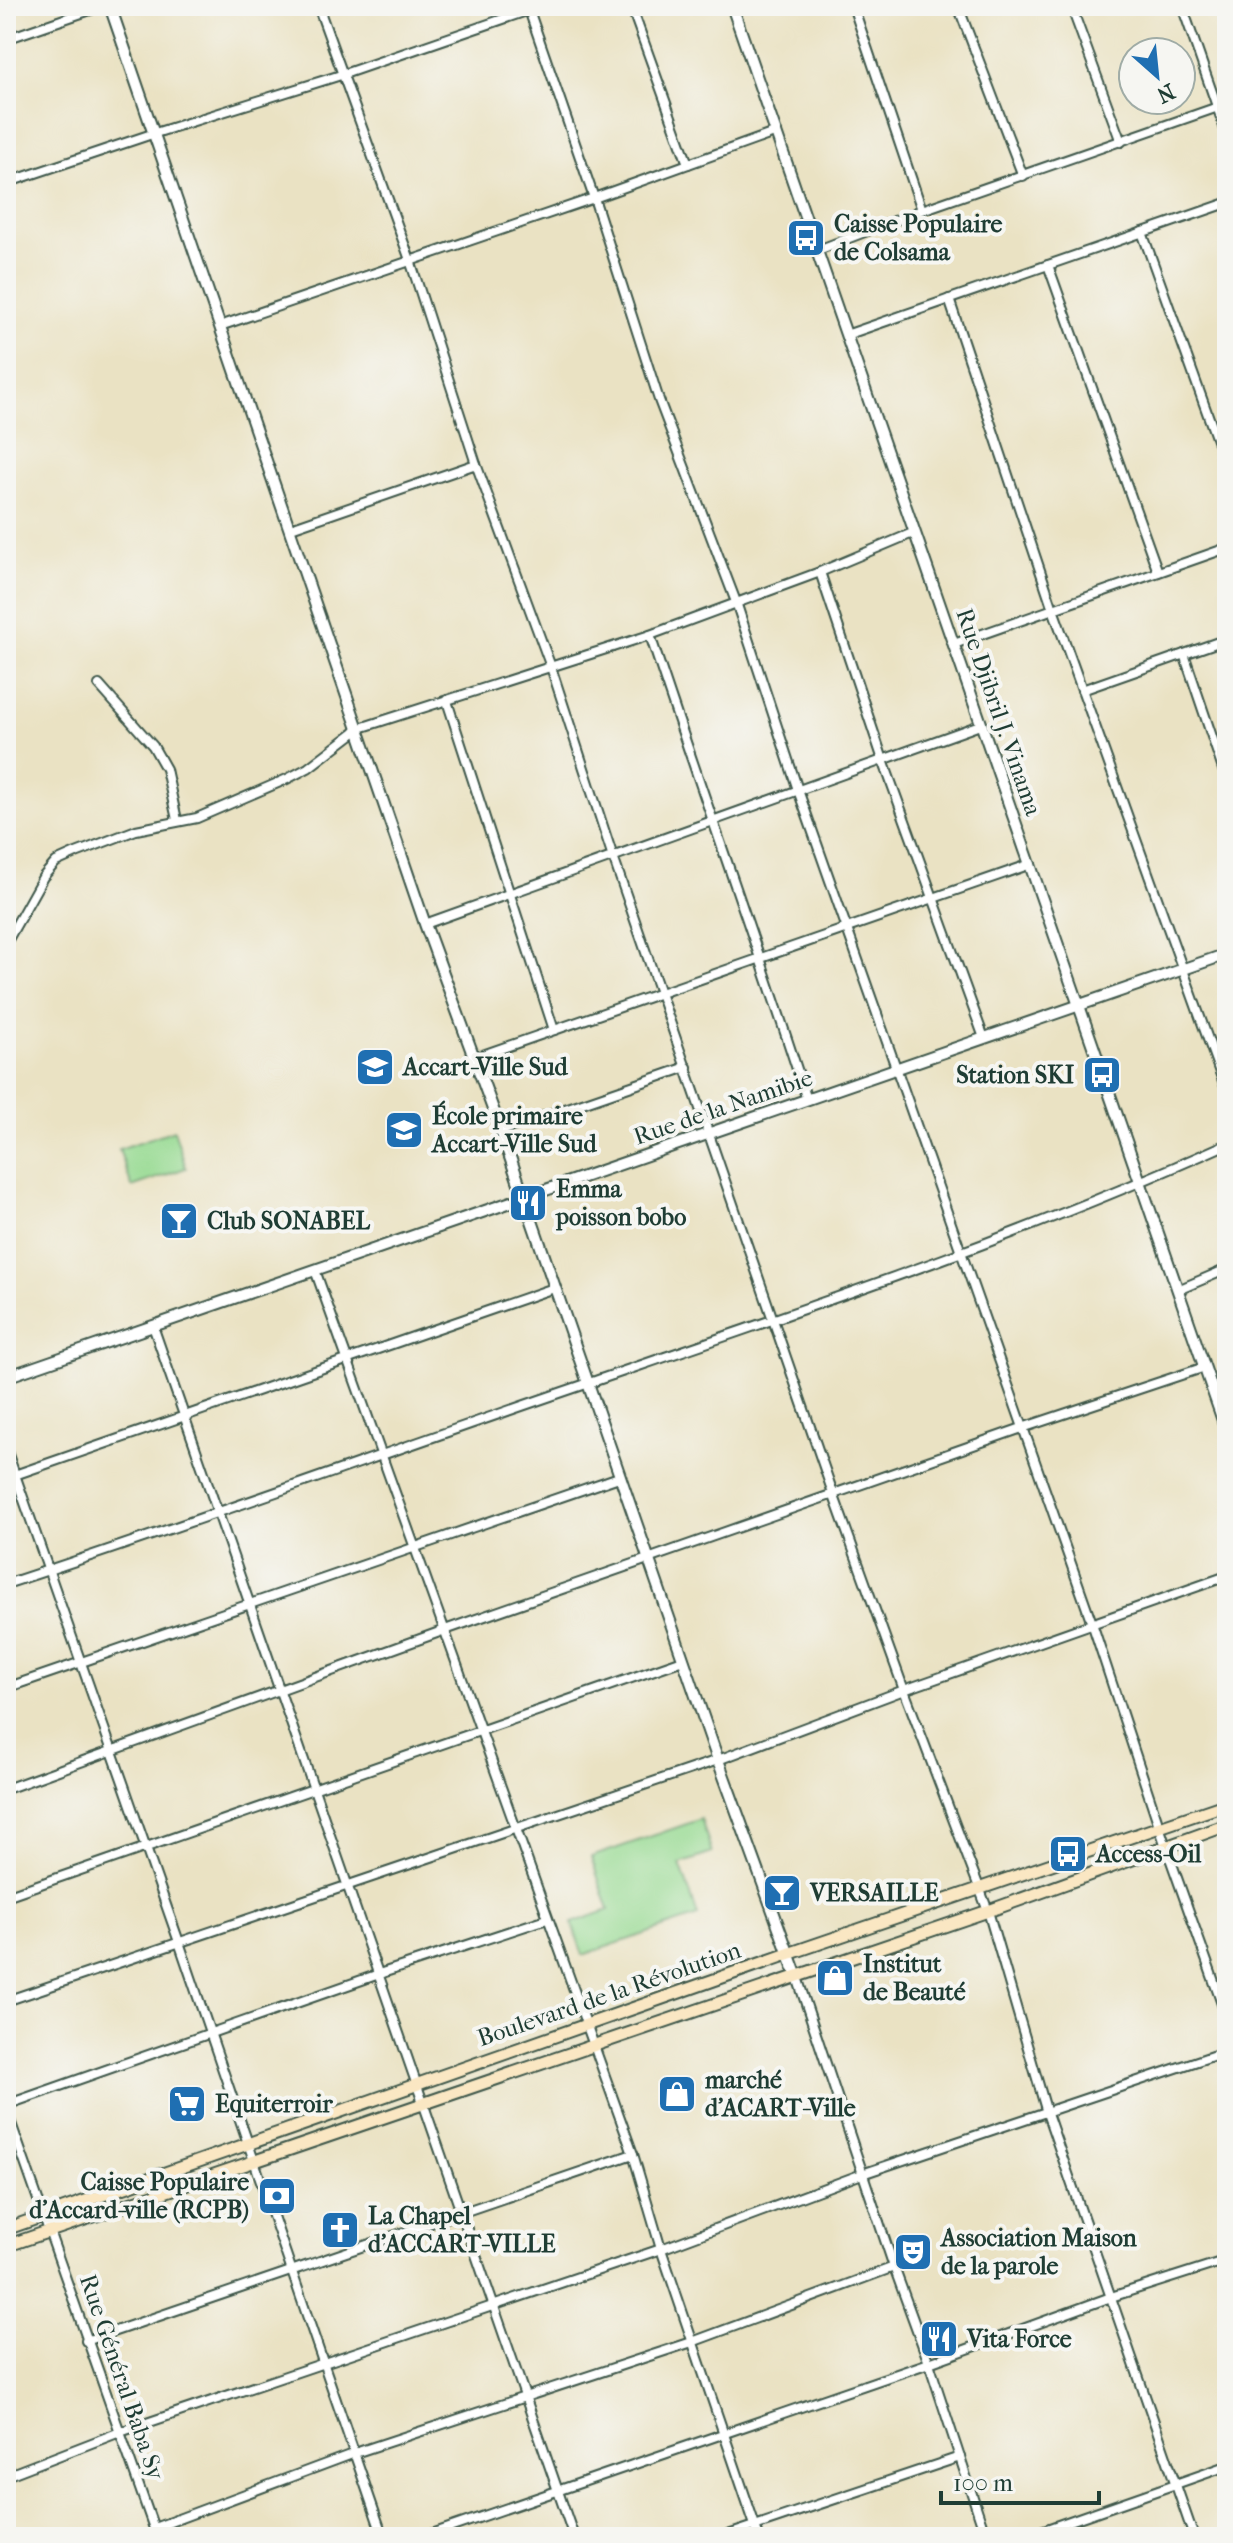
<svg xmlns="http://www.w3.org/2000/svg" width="1233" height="2543" font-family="'IM FELL French Canon',serif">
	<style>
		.green { fill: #97da92; stroke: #5b8c63; stroke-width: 2 }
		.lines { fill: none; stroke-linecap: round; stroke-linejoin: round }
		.minor-casing { stroke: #3d5649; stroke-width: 12 }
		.tertiary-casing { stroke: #3d5649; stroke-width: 14 }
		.secondary-casing { stroke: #3d5649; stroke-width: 15 }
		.minor { stroke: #fff; stroke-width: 8 }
		.tertiary { stroke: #fff; stroke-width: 10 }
		.secondary { stroke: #fae7c3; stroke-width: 11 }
		.labels { text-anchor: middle; stroke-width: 8; stroke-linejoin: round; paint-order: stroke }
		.poi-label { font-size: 24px; font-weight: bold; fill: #1f3d34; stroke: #f6f6f2; text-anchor: start }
		.street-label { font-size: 24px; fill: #1f3d34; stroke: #f6f6f2 }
	</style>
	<rect width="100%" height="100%" fill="#f6f6f2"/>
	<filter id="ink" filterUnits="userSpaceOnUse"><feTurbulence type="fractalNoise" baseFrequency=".0125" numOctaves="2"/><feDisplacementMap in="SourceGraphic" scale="16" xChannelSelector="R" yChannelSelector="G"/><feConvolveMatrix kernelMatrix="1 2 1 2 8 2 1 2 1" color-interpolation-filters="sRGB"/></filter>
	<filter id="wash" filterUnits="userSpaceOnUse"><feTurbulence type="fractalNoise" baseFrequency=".006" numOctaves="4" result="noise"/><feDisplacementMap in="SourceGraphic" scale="32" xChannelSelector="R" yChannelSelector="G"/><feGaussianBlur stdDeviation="1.8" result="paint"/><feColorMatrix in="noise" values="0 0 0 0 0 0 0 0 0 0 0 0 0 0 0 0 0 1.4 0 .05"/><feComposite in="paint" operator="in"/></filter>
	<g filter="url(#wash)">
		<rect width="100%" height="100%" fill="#eae2c3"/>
		<!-- green -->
		<g class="green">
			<polygon points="174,1130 186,1168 132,1187 119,1149"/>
			<polygon points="701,1819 712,1853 680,1864 698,1916 583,1955 572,1923 609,1910 591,1857"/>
		</g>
	</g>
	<g filter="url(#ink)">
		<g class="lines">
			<defs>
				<g id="minor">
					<polyline points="318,6 410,260 476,464 551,667 613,857 834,1496 904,1690 988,1911 1047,2113 1194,2537"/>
					<polyline points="631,6 688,164"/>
					<polyline points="853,6 922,210"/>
					<polyline points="958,6 1023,176"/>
					<polyline points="1071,6 1121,142"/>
					<polyline points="1182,6 1227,135"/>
					<polyline points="529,10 594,198 659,400 736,602 798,790 1092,1623 1166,1847 1227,2018"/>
					<polyline points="6,39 102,6"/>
					<polyline points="6,183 152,134 341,75 541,6"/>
					<polyline points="1142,232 1227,468"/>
					<polyline points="818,250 922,210 1218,107"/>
					<polyline points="1048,265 1158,572"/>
					<polyline points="949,299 1053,609 1227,1092"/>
					<polyline points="220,326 594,198 777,132"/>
					<polyline points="846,335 1227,203"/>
					<polyline points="291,528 476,464"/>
					<polyline points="820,572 883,760 984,1038"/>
					<path d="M650,635C701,790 757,944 807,1100"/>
					<polyline points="954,644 1227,548"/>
					<polyline points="1184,654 1227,781"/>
					<polyline points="99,685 153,746 166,769 177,820"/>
					<polyline points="1082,690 1227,639"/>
					<polyline points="447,701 554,1030"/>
					<polyline points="425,924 980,725"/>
					<polyline points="6,943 43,877 56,862 76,853 136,830 197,818 287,779 308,768 360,728 650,635 820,572 915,532"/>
					<polyline points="474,1058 1031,864"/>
					<polyline points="501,1131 687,1067"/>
					<polyline points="315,1270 633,2154 661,2249 759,2537"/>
					<polyline points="1178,1290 1227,1269"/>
					<polyline points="153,1326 574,2537"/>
					<polyline points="6,1449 179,1942 383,2537"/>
					<polyline points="6,1478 554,1288"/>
					<path d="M6,1584C200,1521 392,1450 586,1384C802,1310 1018,1238 1227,1144"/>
					<polyline points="6,1688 619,1477"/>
					<polyline points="6,1789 445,1630 1022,1428 1205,1367"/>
					<polyline points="6,1896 683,1660"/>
					<polyline points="797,1977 894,2267 929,2363 986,2537"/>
					<polyline points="6,2001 718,1760 904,1690 1227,1576"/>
					<polyline points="6,2105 379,1974 547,1919"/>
					<polyline points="6,2109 157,2537"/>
					<polyline points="86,2341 633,2154"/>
					<polyline points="6,2476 120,2432 661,2249 862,2174 1227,2051"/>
					<polyline points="6,2527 9,2537"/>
					<polyline points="154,2528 355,2453 692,2342 894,2267"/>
					<polyline points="423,2537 929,2363 1111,2297 1227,2260"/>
					<polyline points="722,2537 960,2457"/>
					<polyline points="1024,2537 1227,2466"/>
				</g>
				<g id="tertiary">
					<polyline points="110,6 425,924 501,1131 718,1760 797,1977"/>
					<polyline points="732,6 1227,1432"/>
					<polyline points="6,1377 1227,954"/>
				</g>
				<g id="secondary">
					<polyline points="6,2229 788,1954 1227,1804"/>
					<polyline points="6,2246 994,1909 1227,1825"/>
				</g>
			</defs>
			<!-- minor casing -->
			<use href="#minor" class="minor-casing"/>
			<!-- tertiary casing -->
			<use href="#tertiary" class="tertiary-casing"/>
			<!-- secondary casing -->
			<use href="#secondary" class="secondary-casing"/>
			<!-- minor -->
			<use href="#minor" class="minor"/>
			<!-- tertiary -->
			<use href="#tertiary" class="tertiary"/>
			<!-- secondary -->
			<use href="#secondary" class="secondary"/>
		</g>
	</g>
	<!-- icons -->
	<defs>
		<symbol id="bus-square" viewBox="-11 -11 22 22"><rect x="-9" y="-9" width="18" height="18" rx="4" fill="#1f6fb2" stroke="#f6f6f2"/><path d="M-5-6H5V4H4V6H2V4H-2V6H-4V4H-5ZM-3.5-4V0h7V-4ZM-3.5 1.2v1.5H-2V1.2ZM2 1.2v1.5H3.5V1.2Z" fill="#fff"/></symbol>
		<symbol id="school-square" viewBox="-11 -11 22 22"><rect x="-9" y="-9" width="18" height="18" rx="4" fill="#1f6fb2" stroke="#f6f6f2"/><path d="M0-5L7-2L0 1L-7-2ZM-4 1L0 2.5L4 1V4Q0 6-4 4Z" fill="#fff"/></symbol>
		<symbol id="restaurant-square" viewBox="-11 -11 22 22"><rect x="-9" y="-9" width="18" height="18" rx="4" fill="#1f6fb2" stroke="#f6f6f2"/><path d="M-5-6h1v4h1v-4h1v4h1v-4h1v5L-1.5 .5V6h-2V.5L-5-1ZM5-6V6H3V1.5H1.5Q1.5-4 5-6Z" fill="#fff"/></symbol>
		<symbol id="bar-square" viewBox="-11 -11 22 22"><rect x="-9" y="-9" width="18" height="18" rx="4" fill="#1f6fb2" stroke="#f6f6f2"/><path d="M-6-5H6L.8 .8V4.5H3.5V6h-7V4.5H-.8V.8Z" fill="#fff"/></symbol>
		<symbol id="shop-square" viewBox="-11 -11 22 22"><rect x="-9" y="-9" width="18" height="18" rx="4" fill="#1f6fb2" stroke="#f6f6f2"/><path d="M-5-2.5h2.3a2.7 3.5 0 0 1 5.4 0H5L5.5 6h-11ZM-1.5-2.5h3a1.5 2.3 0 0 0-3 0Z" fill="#fff"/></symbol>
		<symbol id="supermarket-square" viewBox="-11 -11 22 22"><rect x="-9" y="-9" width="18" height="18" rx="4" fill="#1f6fb2" stroke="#f6f6f2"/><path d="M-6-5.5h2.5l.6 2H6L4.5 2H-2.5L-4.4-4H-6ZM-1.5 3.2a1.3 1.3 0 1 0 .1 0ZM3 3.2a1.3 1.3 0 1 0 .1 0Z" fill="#fff"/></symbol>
		<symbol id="bank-square" viewBox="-11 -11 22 22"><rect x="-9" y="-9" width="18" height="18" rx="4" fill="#1f6fb2" stroke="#f6f6f2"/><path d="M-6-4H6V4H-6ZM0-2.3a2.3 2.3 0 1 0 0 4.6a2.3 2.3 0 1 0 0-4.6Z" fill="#fff"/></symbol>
		<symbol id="church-square" viewBox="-11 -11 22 22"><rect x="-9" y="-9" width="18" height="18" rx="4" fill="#1f6fb2" stroke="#f6f6f2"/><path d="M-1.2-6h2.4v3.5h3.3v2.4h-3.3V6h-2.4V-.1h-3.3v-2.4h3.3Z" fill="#fff"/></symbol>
		<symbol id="theatre-square" viewBox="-11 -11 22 22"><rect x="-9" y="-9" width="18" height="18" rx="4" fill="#1f6fb2" stroke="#f6f6f2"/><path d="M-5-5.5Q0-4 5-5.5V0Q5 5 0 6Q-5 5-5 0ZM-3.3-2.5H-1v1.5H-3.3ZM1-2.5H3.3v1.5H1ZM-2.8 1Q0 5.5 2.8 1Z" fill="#fff"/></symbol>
	</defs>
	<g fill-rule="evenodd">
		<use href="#bus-square" x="784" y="216" width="44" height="44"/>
		<use href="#school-square" x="353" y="1045" width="44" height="44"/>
		<use href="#bus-square" x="1080" y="1053" width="44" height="44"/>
		<use href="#school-square" x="382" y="1108" width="44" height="44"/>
		<use href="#restaurant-square" x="506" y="1181" width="44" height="44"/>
		<use href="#bar-square" x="157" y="1199" width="44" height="44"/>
		<use href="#bus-square" x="1046" y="1832" width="44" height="44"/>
		<use href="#bar-square" x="760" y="1871" width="44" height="44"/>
		<use href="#shop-square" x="813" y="1956" width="44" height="44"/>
		<use href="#shop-square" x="655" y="2072" width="44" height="44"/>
		<use href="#supermarket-square" x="165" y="2082" width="44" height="44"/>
		<use href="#bank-square" x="255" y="2174" width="44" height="44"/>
		<use href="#church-square" x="318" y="2208" width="44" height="44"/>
		<use href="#theatre-square" x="891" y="2230" width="44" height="44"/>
		<use href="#restaurant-square" x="917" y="2317" width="44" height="44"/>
	</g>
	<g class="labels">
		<!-- poi labels -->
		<g class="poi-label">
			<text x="834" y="232">Caisse Populaire<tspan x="834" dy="28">de Colsama</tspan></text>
			<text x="403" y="1075">Accart-Ville Sud</text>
			<text x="1074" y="1083" text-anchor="end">Station SKI</text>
			<text x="432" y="1124">École primaire<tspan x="432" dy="28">Accart-Ville Sud</tspan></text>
			<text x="556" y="1197">Emma<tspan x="556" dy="28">poisson bobo</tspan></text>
			<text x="207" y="1229">Club SONABEL</text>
			<text x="1096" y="1862">Access-Oil</text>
			<text x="810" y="1901">VERSAILLE</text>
			<text x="863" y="1972">Institut<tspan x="863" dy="28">de Beauté</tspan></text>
			<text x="705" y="2088">marché<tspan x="705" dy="28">d'ACART-Ville</tspan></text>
			<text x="215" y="2112">Equiterroir</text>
			<text x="249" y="2190" text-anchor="end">Caisse Populaire<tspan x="249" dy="28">d'Accard-ville (RCPB)</tspan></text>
			<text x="368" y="2224">La Chapel<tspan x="368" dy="28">d'ACCART-VILLE</tspan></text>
			<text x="941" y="2246">Association Maison<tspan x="941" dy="28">de la parole</tspan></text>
			<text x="967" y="2347">Vita Force</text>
		</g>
		<!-- street labels -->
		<g class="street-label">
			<text transform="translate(999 712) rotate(71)" y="8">Rue Djibril J. Vinama</text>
			<text transform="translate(723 1107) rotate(-19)" y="8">Rue de la Namibie</text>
			<text transform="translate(609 1994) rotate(-19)" y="8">Boulevard de la Révolution</text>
			<text transform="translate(122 2377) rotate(71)" y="8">Rue Général Baba Sy</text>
		</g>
	</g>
	<!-- margin -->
	<rect width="1233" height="2543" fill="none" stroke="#f6f6f2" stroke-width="32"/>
	<!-- north arrow -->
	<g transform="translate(1157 76) rotate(153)"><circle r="38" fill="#f6f6f2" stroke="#a0aca6" stroke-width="2"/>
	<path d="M0-6L14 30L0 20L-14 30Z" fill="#1f6fb2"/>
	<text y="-12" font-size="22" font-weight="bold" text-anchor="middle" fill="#1f3d34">N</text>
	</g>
	<!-- scale -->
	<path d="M941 2491v12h158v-12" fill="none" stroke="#1f3d34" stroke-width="4"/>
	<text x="953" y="2491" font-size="24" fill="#1f3d34" stroke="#f6f6f2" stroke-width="6" paint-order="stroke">100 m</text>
</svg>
